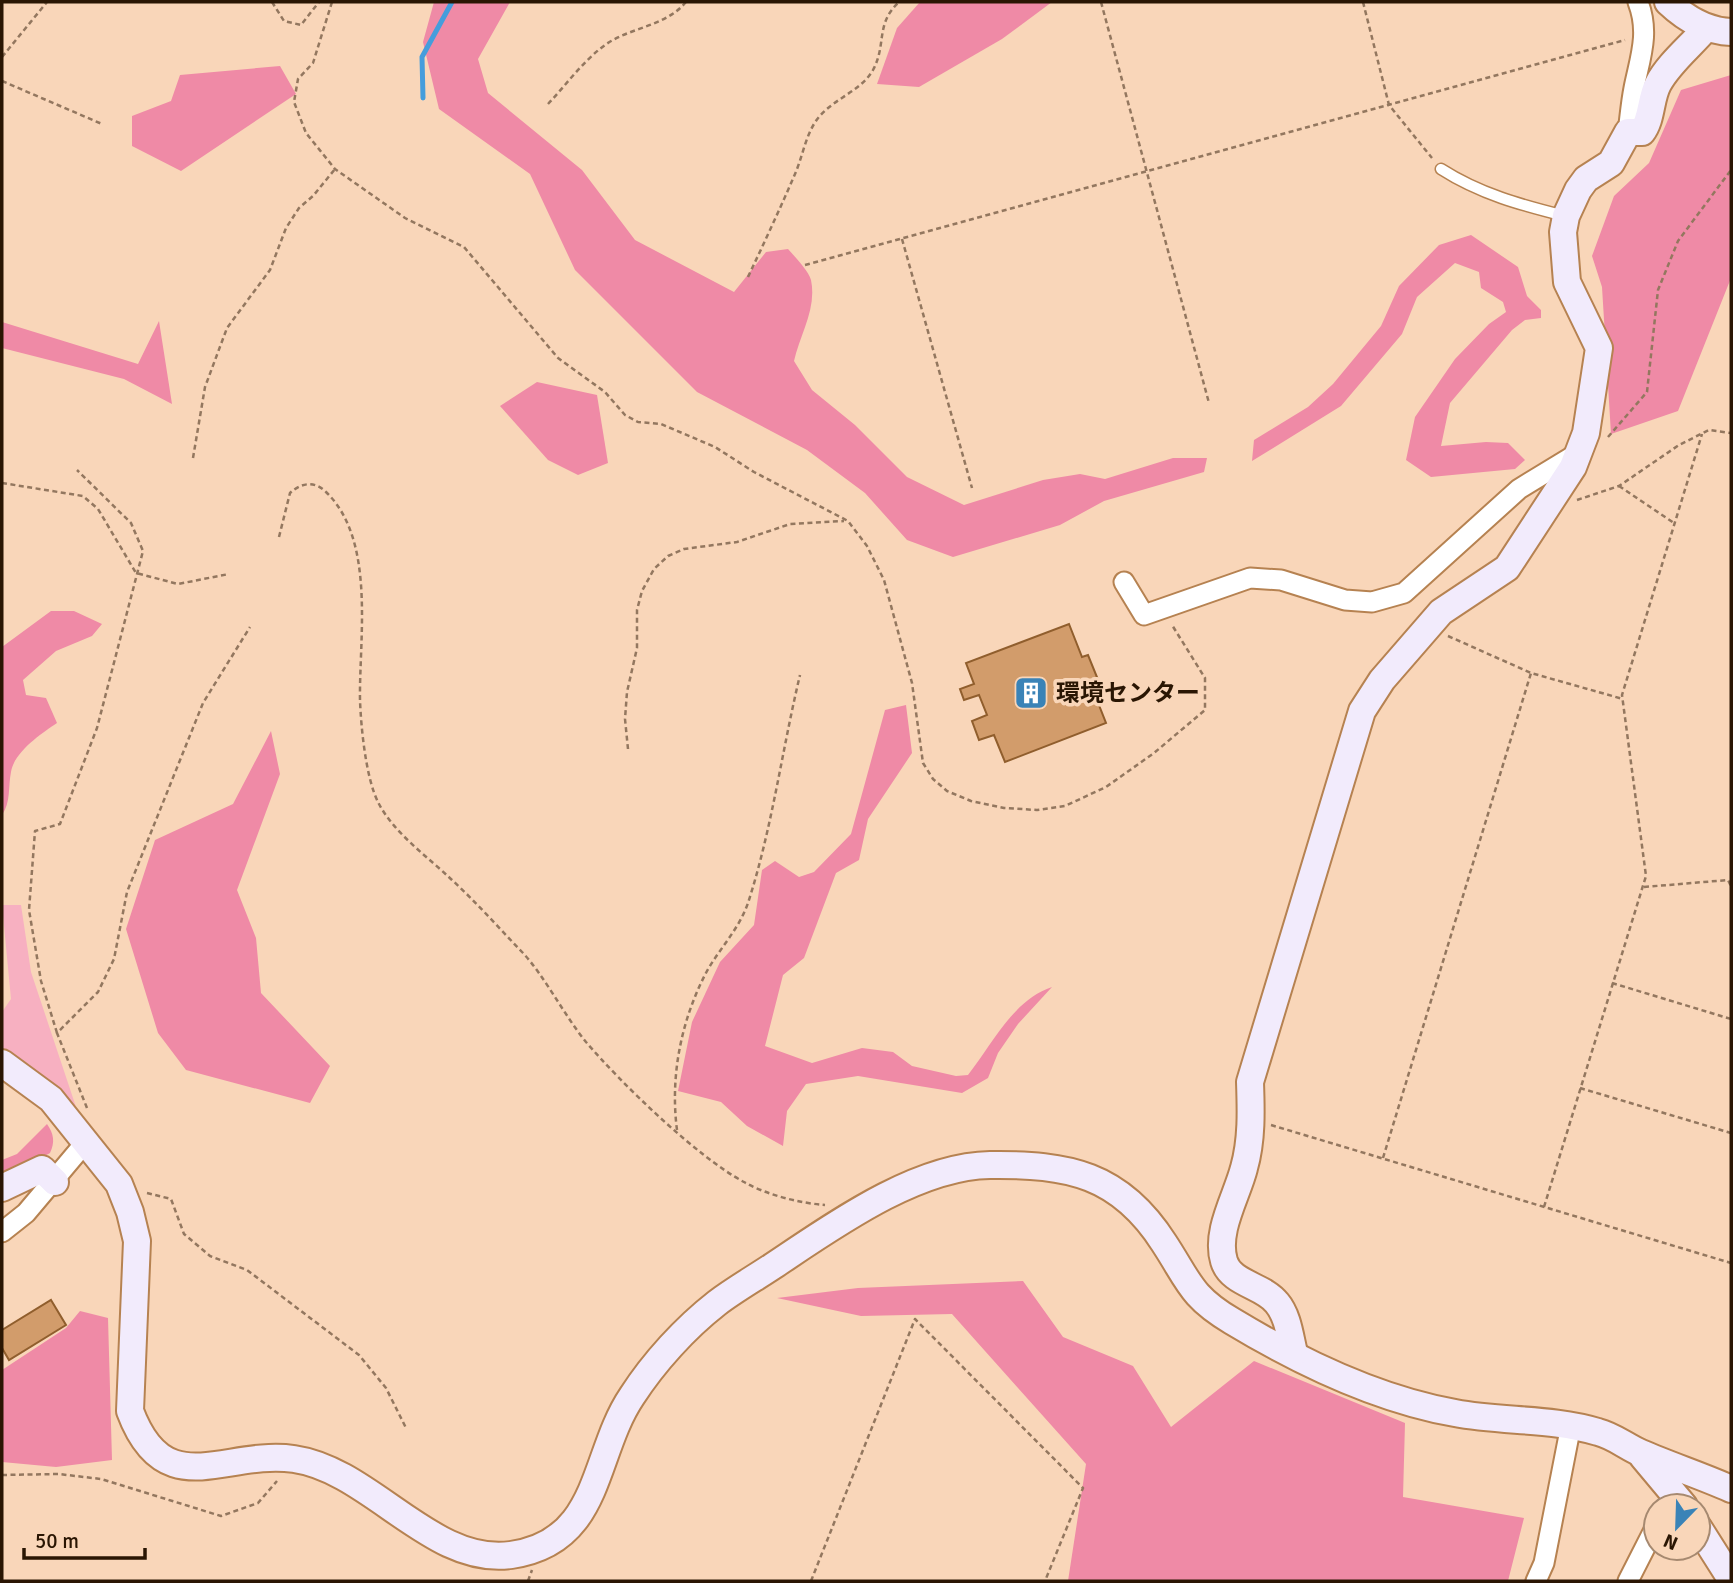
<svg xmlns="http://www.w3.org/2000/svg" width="1733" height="1583" font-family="Signika,'Noto Sans JP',sans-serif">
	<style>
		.green { fill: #f7b0c1 }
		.forest { fill: #ef8aa6 }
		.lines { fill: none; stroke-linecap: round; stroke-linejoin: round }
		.stream { stroke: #459ddc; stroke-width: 5 }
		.building { fill: #d29c6b; stroke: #905e2d; stroke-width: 2 }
		.lane-casing { stroke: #b68251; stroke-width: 13 }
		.street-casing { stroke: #b68251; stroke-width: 23 }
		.secondary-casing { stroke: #b68251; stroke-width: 30 }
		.path { stroke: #93775f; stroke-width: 2.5; stroke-dasharray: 5 3.5; stroke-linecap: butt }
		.lane { stroke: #fff; stroke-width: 10 }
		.street { stroke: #fff; stroke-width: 19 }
		.secondary { stroke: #f2ebfc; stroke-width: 26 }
		.labels { text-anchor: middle; stroke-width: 7; stroke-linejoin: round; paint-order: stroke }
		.poi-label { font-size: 24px; font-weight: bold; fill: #2a1603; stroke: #f9d6b9; text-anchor: start }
	</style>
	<rect width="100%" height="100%" fill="#f9d6b9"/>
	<!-- green -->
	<polygon class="green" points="2,905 21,905 31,972 76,1107 12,1054 2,1049 2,1012 11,999"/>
	<!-- forest -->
	<g class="forest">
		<path d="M434,2H510L478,59L488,93L582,170L635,240L734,292L766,252L788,249C795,257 808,270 811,280C817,309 800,334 794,361L812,390L855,425L907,477L964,505L1043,480L1080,474L1105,479L1173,458H1207L1204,472L1104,501L1060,525L953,557L907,540L865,493L807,450L697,392L575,270L530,174L439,109L423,42Z"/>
		<polygon points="920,2 1052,2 1002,39 919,87 877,84 897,28"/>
		<polygon points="280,66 296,94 181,171 132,146 132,116 171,101 180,75"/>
		<polygon points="1731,75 1731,278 1678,411 1611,434 1602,287 1592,256 1614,196 1649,163 1681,90"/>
		<polygon points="1471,235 1518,267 1527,296 1541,310 1541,318 1525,320 1512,330 1450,403 1441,446 1486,442 1508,443 1525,460 1515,469 1431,477 1406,460 1415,417 1455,359 1489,324 1506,312 1503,302 1481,288 1479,272 1455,263 1417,297 1402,334 1341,406 1252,461 1254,440 1308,407 1333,384 1381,326 1399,286 1439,245"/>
		<polygon points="159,321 172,404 124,379 2,348 2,322 138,364"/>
		<polygon points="537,382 597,395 608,463 578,475 548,460 500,406"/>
		<path d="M51,611H74L102,624L92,636L56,651L23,680L26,695L46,698L57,723C42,733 14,752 11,772C8,787 11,802 2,815V647Z"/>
		<path d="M906,705L912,753L868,819L859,860L836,873L804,958L783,975L765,1046L812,1063L862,1048L893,1052L912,1066L956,1076L968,1075C993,1043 1013,1000 1052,987L1018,1024L998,1053L988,1078L962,1093L858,1076L806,1084L787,1111L783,1146L747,1126L721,1102L678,1091L692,1022L720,962L754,925L762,870L775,861L799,877L814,872L851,834L885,710Z"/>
		<polygon points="271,731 280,774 237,890 256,938 261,993 330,1066 310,1103 186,1070 158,1033 126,929 155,840 233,804"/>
		<path d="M47,1124C54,1134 55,1142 50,1153L2,1180V1160L17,1154Z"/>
		<polygon points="1023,1281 1063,1337 1133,1366 1171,1427 1254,1361 1405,1423 1403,1497 1524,1518 1508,1581 1068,1581 1086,1464 952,1314 861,1316 777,1298 858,1288"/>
		<polygon points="80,1311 108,1318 112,1460 56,1467 2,1462 2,1370 66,1328"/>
	</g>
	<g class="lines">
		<!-- stream -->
		<polyline class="stream" points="423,98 422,57 452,2"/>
	</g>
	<!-- building -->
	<g class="building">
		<polygon points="1069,624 1082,657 1088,655 1103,692 1095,695 1106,723 1005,762 994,735 979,740 972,721 987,715 979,695 964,700 960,689 974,684 966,663"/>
		<polygon points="51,1300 66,1325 9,1360 2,1348 2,1330"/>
	</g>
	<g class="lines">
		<defs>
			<path id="lane" d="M1441,169C1480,194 1521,205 1565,216"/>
			<g id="street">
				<path d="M1628,132C1630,118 1631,103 1634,88C1640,58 1650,33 1638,2"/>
				<polyline points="1124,582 1144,615 1250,578 1281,580 1345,600 1372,602 1404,593 1519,489 1578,453"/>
				<polyline points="2,1232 26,1213 85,1143"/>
				<polyline points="1536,1581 1544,1563 1571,1425"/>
				<polyline points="1628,1581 1656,1526"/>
			</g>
			<g id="secondary">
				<path d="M1668,2C1686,19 1706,31 1731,32"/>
				<path d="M2,1063L51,1099L119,1184L130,1212L137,1241L130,1411C165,1505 225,1449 294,1459C371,1470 432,1566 511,1555C602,1542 592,1455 632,1396C654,1362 685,1328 717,1303C734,1290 755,1278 773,1266C833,1226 916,1166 990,1165C1068,1164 1120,1174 1164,1243C1189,1281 1190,1296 1232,1321C1300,1362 1376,1399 1455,1413C1502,1422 1552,1418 1598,1432C1614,1436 1627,1447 1641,1453C1671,1466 1702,1476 1731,1489"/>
				<polyline points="2,1188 42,1169 55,1182"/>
				<path d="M1294,1353C1290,1337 1288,1316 1277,1303C1263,1285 1231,1284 1224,1261C1215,1231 1237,1196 1244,1168C1252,1140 1251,1110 1250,1082L1362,711L1382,680L1441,612L1507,568L1573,467L1586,433L1599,348L1567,282L1563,232L1566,216L1578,190L1586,179L1611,163L1628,132H1642C1652,119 1650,99 1658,84C1669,63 1691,46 1706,28"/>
				<polyline points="1643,1457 1684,1506"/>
				<polyline points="1698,1527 1731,1579"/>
			</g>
		</defs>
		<!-- lane casing -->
		<use href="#lane" class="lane-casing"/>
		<!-- street casing -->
		<use href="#street" class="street-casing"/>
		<!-- secondary casing -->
		<use href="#secondary" class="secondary-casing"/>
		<!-- path -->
		<g class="path">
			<polyline points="272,2 284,21 301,25 319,2"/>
			<polyline points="332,2 313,63 298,79 294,102 306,133 335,169 405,218 464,247 558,358 605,392 625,415 638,422 661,424 715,447 754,472 848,521 867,546 884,580 912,683 923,763 933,779 947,791 971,801 1004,808 1037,810 1065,806 1106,787 1154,753 1205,710 1205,678 1172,625"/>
			<polyline points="1101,2 1209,403"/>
			<polyline points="1363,2 1389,105 1432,158"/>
			<polyline points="2,57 47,2"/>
			<polyline points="2,81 102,124"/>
			<path d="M548,104C566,85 583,61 605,45C630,27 665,27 686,2"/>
			<polyline points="902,239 972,488"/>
			<polyline points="805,265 1625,40"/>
			<path d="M748,277C764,243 780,209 795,174C802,158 805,139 814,124C828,100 860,93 873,70C887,44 875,24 899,2"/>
			<polyline points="1608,437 1647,392 1658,290 1678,241 1731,170"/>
			<polyline points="193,458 205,387 227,328 270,270 286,228 299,208 313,196 335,169"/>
			<polyline points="2,483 83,496 98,509 136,573 178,584 229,574"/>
			<polyline points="1619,486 1674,523"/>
			<polyline points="1577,500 1619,486 1679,445 1709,430 1731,433"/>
			<path d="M279,537L290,493C302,482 315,481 326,492C376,540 359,638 360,700C361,728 366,780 379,804C395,834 428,857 452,880C476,902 499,928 522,952C544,975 564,1015 586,1042C621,1083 697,1157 744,1182C767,1195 799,1203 825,1205"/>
			<polyline points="1448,636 1531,673 1623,699"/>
			<polyline points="628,749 625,719 627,692 637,648 637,610 642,591 654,569 668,556 684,549 737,542 790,524 844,521"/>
			<polyline points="1644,887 1728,880 1731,886"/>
			<polyline points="1612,983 1731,1019"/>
			<polyline points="57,1033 41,981 29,910 35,831 60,824 97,728 143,551 131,523 77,470"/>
			<polyline points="1580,1088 1731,1133"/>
			<polyline points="87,1108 57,1033 98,992 114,959 127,892 203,703 250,627"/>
			<polyline points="1271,1125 1731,1263"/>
			<path d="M677,1130C670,1076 681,1020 707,971C720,948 739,929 748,903C772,829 782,750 800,675"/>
			<polyline points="1383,1158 1531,673"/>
			<polyline points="147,1193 171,1199 184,1234 210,1256 247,1270 359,1355 386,1388 406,1428"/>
			<polyline points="1544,1207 1646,876 1622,695 1702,434"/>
			<polyline points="2,1475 59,1474 101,1479 221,1516 258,1503 277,1481"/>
			<polyline points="528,1581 532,1570"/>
			<polyline points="811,1581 915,1319 1083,1488 1045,1581"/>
		</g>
		<!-- lane -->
		<use href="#lane" class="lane"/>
		<!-- street -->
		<use href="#street" class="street"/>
		<!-- secondary -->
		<use href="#secondary" class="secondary"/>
	</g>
	<!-- icons -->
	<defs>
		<symbol id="building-square" viewBox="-11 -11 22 22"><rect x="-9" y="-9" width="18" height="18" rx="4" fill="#3a83b7" stroke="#f9d6b9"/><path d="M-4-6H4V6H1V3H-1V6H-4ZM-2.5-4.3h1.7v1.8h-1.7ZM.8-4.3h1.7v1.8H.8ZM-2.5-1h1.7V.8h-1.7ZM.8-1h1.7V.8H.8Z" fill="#fff"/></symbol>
	</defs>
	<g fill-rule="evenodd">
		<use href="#building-square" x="1012" y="674" width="38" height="38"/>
	</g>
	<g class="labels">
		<!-- poi labels -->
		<g class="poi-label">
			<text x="1056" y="701">環境センター</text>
		</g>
	</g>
	<!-- border -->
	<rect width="1733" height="1583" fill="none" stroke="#2a1603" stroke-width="7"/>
	<!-- north arrow -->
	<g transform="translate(1677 1527) rotate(203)"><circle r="33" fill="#f9d6b9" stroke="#a68970" stroke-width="2"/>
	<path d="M0-5L12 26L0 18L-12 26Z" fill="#3a83b7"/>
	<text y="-10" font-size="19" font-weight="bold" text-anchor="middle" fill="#2a1603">N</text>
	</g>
	<!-- scale -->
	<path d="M24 1548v10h121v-10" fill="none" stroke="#2a1603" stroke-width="3.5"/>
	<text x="35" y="1548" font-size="21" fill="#2a1603" stroke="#f9d6b9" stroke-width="5" paint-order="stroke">50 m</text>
</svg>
